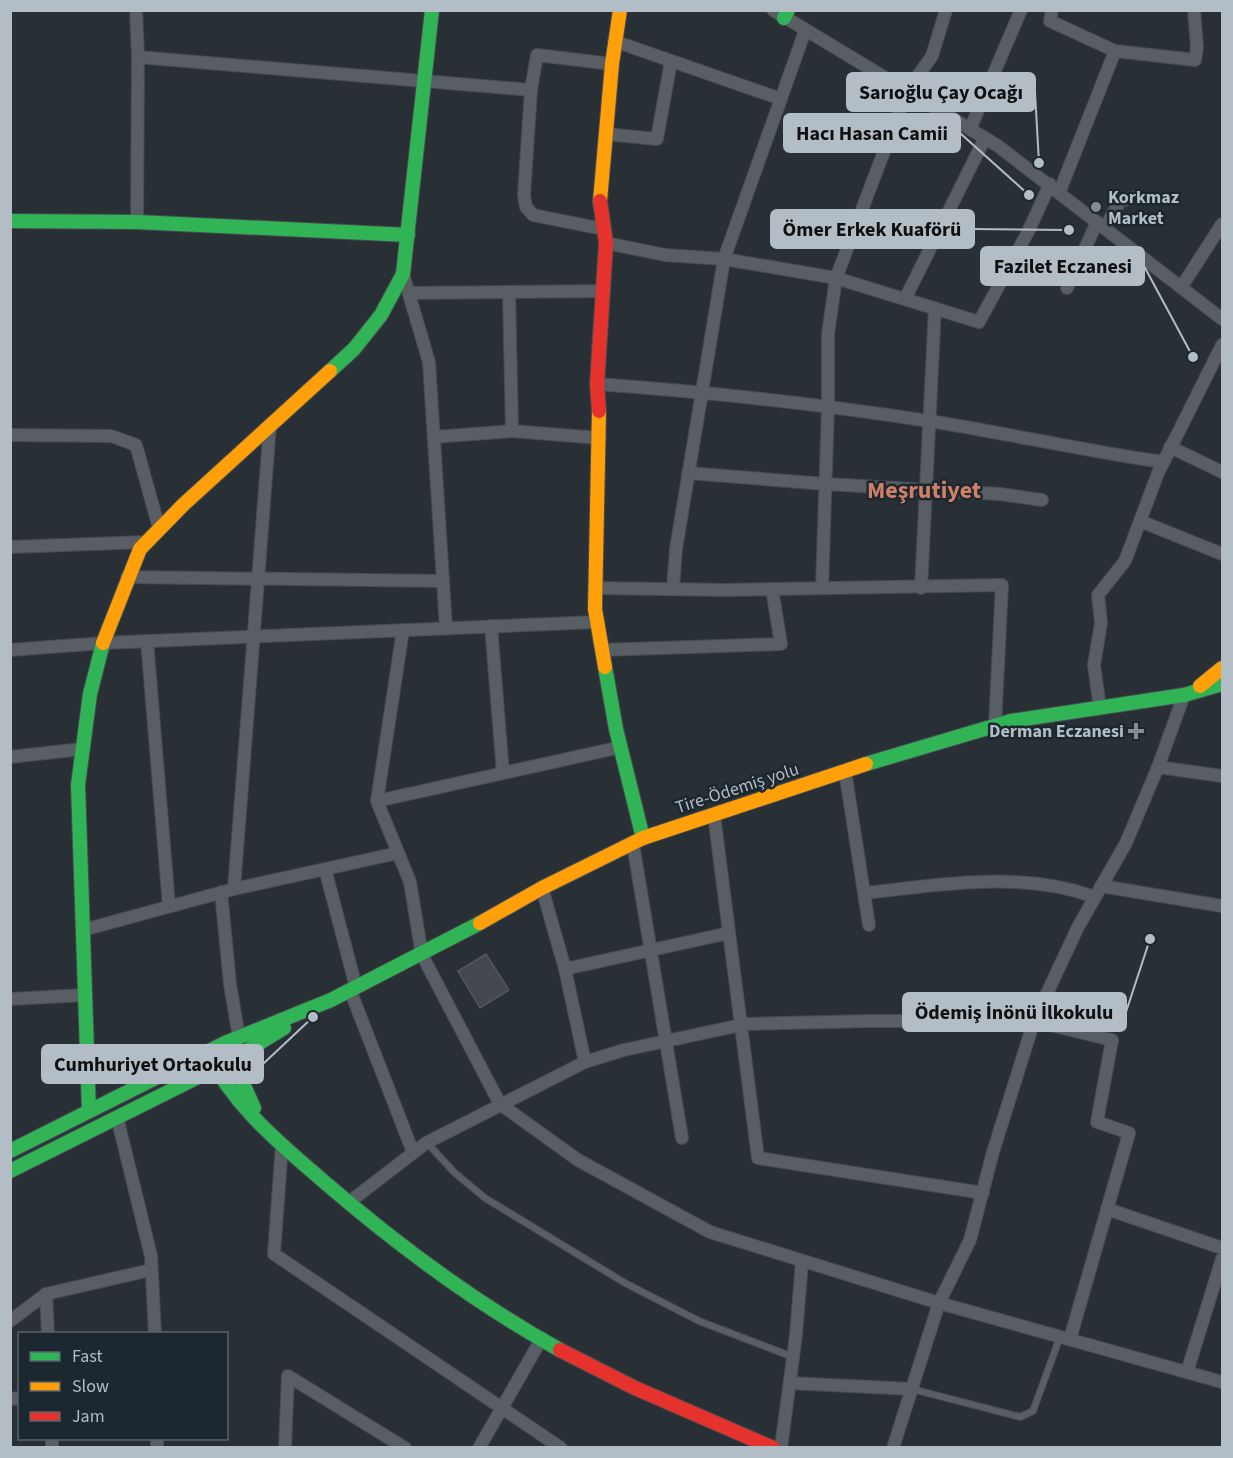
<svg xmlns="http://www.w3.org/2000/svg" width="1233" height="1458" font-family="'Source Sans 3',sans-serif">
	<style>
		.building { fill: #42484d; stroke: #50585d; stroke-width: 1.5 }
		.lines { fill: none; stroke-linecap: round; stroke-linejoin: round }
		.lane-casing { stroke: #464c50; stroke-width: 8 }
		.street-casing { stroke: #464c50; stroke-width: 14 }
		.fast-casing { stroke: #464c50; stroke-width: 16 }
		.slow-casing { stroke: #464c50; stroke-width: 16 }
		.jam-casing { stroke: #464c50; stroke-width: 16 }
		.lane { stroke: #585e63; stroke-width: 6 }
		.street { stroke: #585e63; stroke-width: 12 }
		.fast { stroke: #30b455; stroke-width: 14 }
		.slow { stroke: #ff9f0a; stroke-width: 14 }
		.jam { stroke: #e5322d; stroke-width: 14 }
		.poi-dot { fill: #838c93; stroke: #1c272f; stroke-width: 2 }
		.labels { text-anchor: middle; stroke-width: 5; stroke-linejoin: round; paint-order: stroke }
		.poi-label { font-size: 18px; font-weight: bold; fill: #b3bdc6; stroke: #1c272f; text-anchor: start }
		.street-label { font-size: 18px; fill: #b3bdc6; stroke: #1c272f }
		.district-label { font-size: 24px; font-weight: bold; fill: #ce8166; stroke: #1c272f }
		.leader { fill: none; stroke: #b3bdc6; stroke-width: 2 }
		.callout-dot { fill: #b3bdc6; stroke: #1c272f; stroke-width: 2 }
		.callout { fill: #b3bdc6; stroke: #b3bdc6; stroke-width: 2 }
		.callout-label { font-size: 20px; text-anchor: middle; font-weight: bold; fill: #111 }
	</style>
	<rect width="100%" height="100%" fill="#293035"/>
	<!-- building -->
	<polygon class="building" points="486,954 509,990 480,1008 458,971"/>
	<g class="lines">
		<defs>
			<g id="lane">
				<polyline points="427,1143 455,1173 485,1198 625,1283 699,1321 793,1357"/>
				<polyline points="912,1389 1020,1417 1033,1411 1060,1337"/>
			</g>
			<g id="street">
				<polyline points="136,10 138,57 531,90 524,195 526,207 533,215 603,229"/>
				<polyline points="773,10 998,146 1222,319"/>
				<polyline points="1052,10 1050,21 1115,51 1195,60 1197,47 1194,10"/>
				<polyline points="614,41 781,99"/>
				<polyline points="531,90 537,55 612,64"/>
				<polyline points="970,129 1021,10"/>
				<polyline points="605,134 657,139 671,61"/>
				<polyline points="1059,193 1115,51"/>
				<polyline points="137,222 138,57"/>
				<polyline points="1105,228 1120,201 1136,197"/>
				<polyline points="606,243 665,255 724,259 836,278 979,322 1028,232 1050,184"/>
				<polyline points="403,274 429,362 446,628"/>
				<polyline points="1182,286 1222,224"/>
				<polyline points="1067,288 1097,222"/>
				<polyline points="509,292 512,431 600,438"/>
				<polyline points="409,293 603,291"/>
				<polyline points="905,299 985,138"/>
				<path d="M597,384C708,392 819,404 929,421C1007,433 1084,451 1163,462"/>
				<polyline points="10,435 111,436 136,445 159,528"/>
				<polyline points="434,437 512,431"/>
				<polyline points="1170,447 1222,472"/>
				<polyline points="688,473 826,484 1000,494 1042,500"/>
				<polyline points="1140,521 1222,554"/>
				<polyline points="10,547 146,542"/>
				<polyline points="127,577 443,581"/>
				<polyline points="596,588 726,590 1002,585 995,725"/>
				<polyline points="673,588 676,549 724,259 805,31"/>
				<polyline points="822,588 828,407 828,334 836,278 907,91 932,56 946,10"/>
				<polyline points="921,588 935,308"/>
				<polyline points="491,626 503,773"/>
				<polyline points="403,630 377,801 410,882 422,955 500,1104 578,1160 710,1232 939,1303 1222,1382"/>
				<polyline points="147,641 169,906"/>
				<polyline points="10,650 103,643 597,622"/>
				<polyline points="602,650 781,644 772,589"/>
				<polyline points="1100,708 1094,665 1101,623 1098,595 1125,561 1158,473 1222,345"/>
				<polyline points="10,757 82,749"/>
				<polyline points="1158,767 1222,776"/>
				<polyline points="845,771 869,925"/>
				<polyline points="377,801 621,747"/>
				<polyline points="714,815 758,1158 983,1193"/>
				<polyline points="633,844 682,1138"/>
				<polyline points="325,869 356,987"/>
				<polyline points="1101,886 1222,906"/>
				<polyline points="542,888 565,969 585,1062"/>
				<polyline points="234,889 398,853"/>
				<polyline points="221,892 230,984 239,1037"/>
				<path d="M864,893C941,885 1020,870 1095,897"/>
				<polyline points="83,930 234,889 270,425"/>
				<polyline points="565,969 729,933"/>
				<polyline points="350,990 413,1152"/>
				<polyline points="10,999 85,995"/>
				<polyline points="117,1117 151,1256 155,1334"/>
				<polyline points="282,1145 274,1254 561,1448"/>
				<polyline points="348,1203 426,1143 585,1062 624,1050 746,1024 870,1021 1034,1021 1112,1040 1097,1122 1129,1133 1070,1339"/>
				<polyline points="1107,1209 1222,1248"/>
				<polyline points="10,1321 46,1294"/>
				<polyline points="48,1334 46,1294 151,1270"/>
				<polyline points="1187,1372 1222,1259"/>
				<polyline points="790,1383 912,1389"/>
				<polyline points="10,1399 20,1398"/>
				<polyline points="52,1438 52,1448"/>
				<polyline points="157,1448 157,1438"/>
				<polyline points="285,1448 288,1376 405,1448"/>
				<polyline points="479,1448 542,1338"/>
				<polyline points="781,1448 796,1335 802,1262"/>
				<polyline points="893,1448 939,1303 970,1240 993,1152 1034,1021 1078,927 1126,843 1158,767 1184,695"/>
			</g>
			<g id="fast">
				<polyline points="784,18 788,10"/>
				<polyline points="10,221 137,222 408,235"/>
				<polyline points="330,371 354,349 381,315 403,274 432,10"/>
				<polyline points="605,667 616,729 643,838"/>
				<polyline points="866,764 1011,721 1184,695 1222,684"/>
				<polyline points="228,1050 254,1108"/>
				<path d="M207,1052C233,1105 278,1142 322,1180C396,1244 475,1303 560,1350"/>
				<polyline points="89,1111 78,785 90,694 103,643"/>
				<polyline points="10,1151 225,1043 331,1000 480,923"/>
				<polyline points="10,1171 228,1062 284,1028"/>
			</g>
			<g id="slow">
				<polyline points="600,201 612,64 620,10"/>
				<polyline points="599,411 595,609 605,667"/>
				<polyline points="103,643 140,549 183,505 330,371"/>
				<polyline points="1200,686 1222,668"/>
				<polyline points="480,923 542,888 643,838 866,764"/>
			</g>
			<g id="jam">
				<polyline points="599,411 597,384 606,243 600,201"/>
				<polyline points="560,1350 635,1388 773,1448"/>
			</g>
		</defs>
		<!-- lane casing -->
		<use href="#lane" class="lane-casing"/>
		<!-- street casing -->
		<use href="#street" class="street-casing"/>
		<!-- fast casing -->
		<use href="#fast" class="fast-casing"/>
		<!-- slow casing -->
		<use href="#slow" class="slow-casing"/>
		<!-- jam casing -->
		<use href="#jam" class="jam-casing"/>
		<!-- lane -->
		<use href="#lane" class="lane"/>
		<!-- street -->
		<use href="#street" class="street"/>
		<!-- fast -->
		<use href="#fast" class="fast"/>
		<!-- slow -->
		<use href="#slow" class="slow"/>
		<!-- jam -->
		<use href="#jam" class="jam"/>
	</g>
	<!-- markers -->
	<g class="poi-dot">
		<circle cx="1096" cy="207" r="6"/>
		<path d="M1133 722h6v6h6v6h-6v6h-6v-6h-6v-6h6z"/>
	</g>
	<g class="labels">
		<!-- poi labels -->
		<g class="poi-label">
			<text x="1108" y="203">Korkmaz<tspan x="1108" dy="21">Market</tspan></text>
			<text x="1124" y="737" text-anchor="end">Derman Eczanesi</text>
		</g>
		<!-- street labels -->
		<g class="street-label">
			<text transform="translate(737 788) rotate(-18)" y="6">Tire-Ödemiş yolu</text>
		</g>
		<!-- district labels -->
		<g class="district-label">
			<text x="924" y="498">Meşrutiyet</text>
		</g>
	</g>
	<!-- callouts -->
	<path class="leader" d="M1039 163L1035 92M1029 195L960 133M1069 230L974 229M1193 357L1144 266M1150 939L1126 1012M313 1017L263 1064"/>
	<g class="callout-dot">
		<circle cx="1039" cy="163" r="6"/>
		<circle cx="1029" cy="195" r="6"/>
		<circle cx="1069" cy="230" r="6"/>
		<circle cx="1193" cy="357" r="6"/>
		<circle cx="1150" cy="939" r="6"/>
		<circle cx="313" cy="1017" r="6"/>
	</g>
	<g class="callout">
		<rect x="847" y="73" width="188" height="38" rx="6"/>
		<rect x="784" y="114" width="176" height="38" rx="6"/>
		<rect x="771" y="210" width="203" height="38" rx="6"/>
		<rect x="981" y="247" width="163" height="38" rx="6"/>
		<rect x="903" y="993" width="223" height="38" rx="6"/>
		<rect x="42" y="1045" width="221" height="38" rx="6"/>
	</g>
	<g class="callout-label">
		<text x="941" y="99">Sarıoğlu Çay Ocağı</text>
		<text x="872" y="140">Hacı Hasan Camii</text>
		<text x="872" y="236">Ömer Erkek Kuaförü</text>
		<text x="1063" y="273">Fazilet Eczanesi</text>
		<text x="1014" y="1019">Ödemiş İnönü İlkokulu</text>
		<text x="153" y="1071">Cumhuriyet Ortaokulu</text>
	</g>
	<!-- border -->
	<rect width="1233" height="1458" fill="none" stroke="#b3bdc6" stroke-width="24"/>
	<!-- legend -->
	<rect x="18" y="1332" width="210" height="108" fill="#1c272f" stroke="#58636b" stroke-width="1.5"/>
	<rect x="30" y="1352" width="30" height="9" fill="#30b455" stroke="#58636b" stroke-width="1.5"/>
	<text x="72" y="1362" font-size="18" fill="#b3bdc6">Fast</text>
	<rect x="30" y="1382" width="30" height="9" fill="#ff9f0a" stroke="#58636b" stroke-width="1.5"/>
	<text x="72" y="1392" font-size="18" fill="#b3bdc6">Slow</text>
	<rect x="30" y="1412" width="30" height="9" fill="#e5322d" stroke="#58636b" stroke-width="1.5"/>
	<text x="72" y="1422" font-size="18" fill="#b3bdc6">Jam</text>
</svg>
